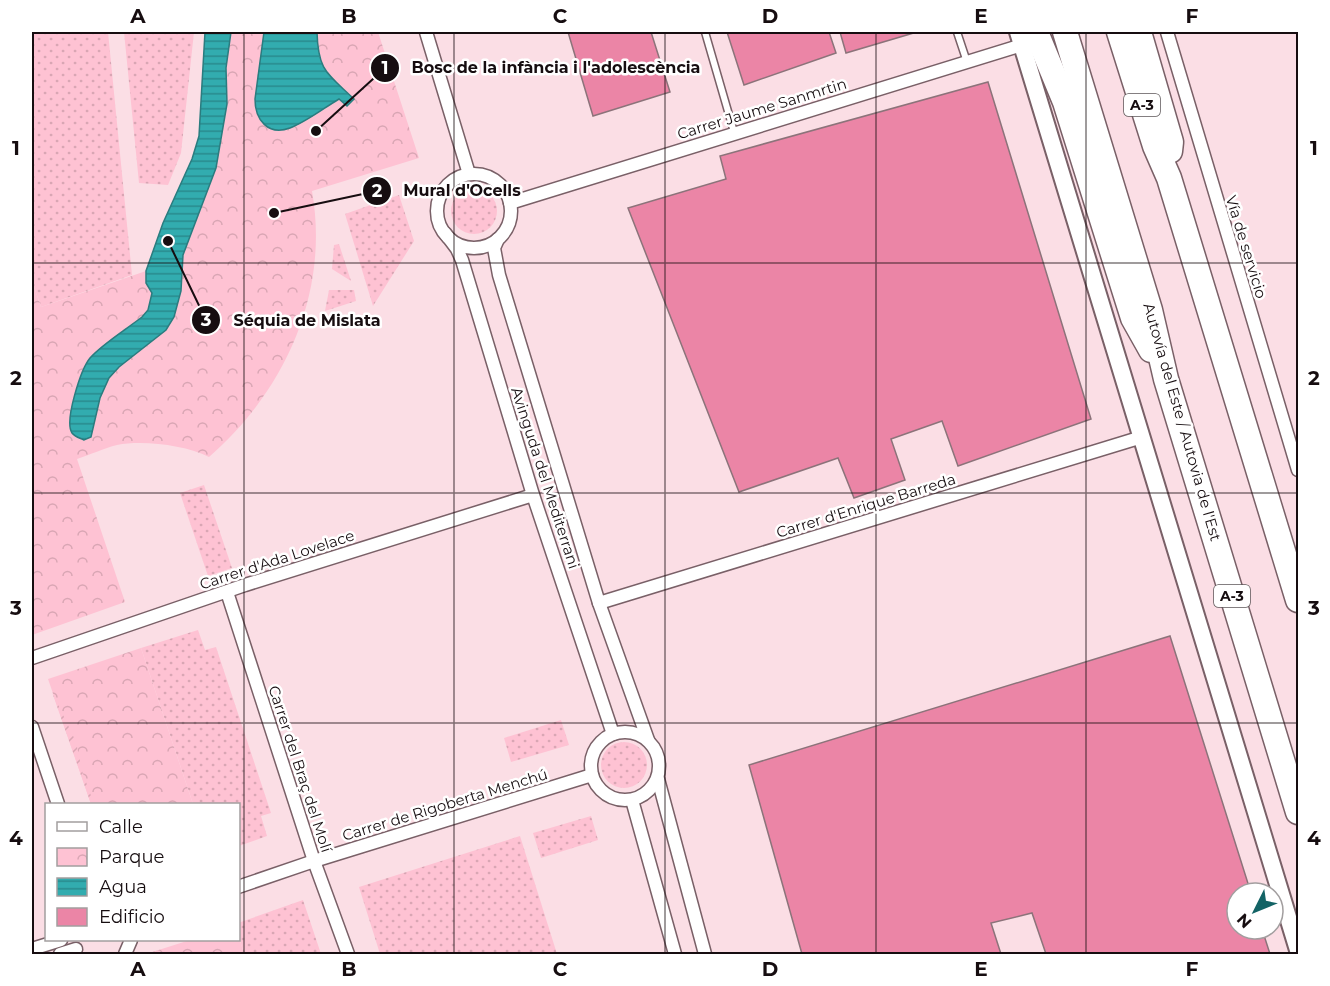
<svg xmlns="http://www.w3.org/2000/svg" width="1330" height="986" font-family="Montserrat,sans-serif">
	<style>
		.grass { fill: url(#grass-dots) }
		.park { fill: url(#park-crowns) }
		.garden { fill: url(#garden-furrows) }
		.water { fill: url(#water-rules); stroke: #2a7c7f; stroke-width: 1.5 }
		.building { fill: #eb85a6; stroke: #8c737a; stroke-width: 1.5 }
		.lines { fill: none; stroke-linecap: round; stroke-linejoin: round }
		.service-casing { stroke: #796067; stroke-width: 9 }
		.minor-casing { stroke: #796067; stroke-width: 15 }
		.tertiary-casing { stroke: #796067; stroke-width: 20 }
		.motorway-casing { stroke: #796067; stroke-width: 27 }
		.service { stroke: #fff; stroke-width: 6 }
		.minor { stroke: #fff; stroke-width: 12 }
		.tertiary { stroke: #fff; stroke-width: 16 }
		.motorway { stroke: #fff; stroke-width: 24 }
		.grid { fill: none; stroke: #160d10; stroke-width: 1.5; stroke-opacity: 0.55 }
		.labels { text-anchor: middle; stroke-width: 5; stroke-linejoin: round; paint-order: stroke }
		.shield { fill: #fff; stroke: #5c5658; stroke-width: 1.5 }
		.shield-label { font-size: 14px; font-weight: bold; fill: #160d10 }
		.street-label { font-size: 15px; fill: #160d10; stroke: #fff }
		.leader { fill: none; stroke: #160d10; stroke-width: 2 }
		.callout-dot { fill: #160d10; stroke: #fff; stroke-width: 2 }
		.mark-label { font-size: 18px; text-anchor: middle; font-weight: bold; fill: #fff }
		.callout-label { font-size: 16px; text-anchor: middle; font-weight: bold; fill: #160d10; stroke: #fff; stroke-width: 5; stroke-linejoin: round; paint-order: stroke }
		.neatline { fill: none; stroke: #160d10; stroke-width: 2 }
		.grid-label { font-size: 20px; text-anchor: middle; font-weight: bold; fill: #160d10 }
	</style>
	<defs>
		<pattern id="grass-dots" width="8" height="8" patternUnits="userSpaceOnUse" patternTransform="scale(1.5)"><rect width="8" height="8" fill="#fec2d3"/><path d="M2 2h.1M6 6h.1" fill="none" stroke="#d9a6b4" stroke-width="1.8" stroke-linecap="round"/></pattern>
		<pattern id="park-crowns" width="20" height="18" patternUnits="userSpaceOnUse" patternTransform="scale(1.5)"><rect width="20" height="18" fill="#fec2d3"/><path d="M2 6a3 3 0 1 1 6 0M12 15a3 3 0 1 1 6 0" fill="none" stroke="#d9a6b4"/></pattern>
		<pattern id="garden-furrows" width="10" height="10" patternUnits="userSpaceOnUse" patternTransform="scale(1.5)"><rect width="10" height="10" fill="#fec2d3"/><path d="M-1 1l2-2M0 10L10 0M9 11l2-2" fill="none" stroke="#d9a6b4"/></pattern>
		<pattern id="water-rules" width="6" height="5" patternUnits="userSpaceOnUse" patternTransform="scale(1.5)"><rect width="6" height="5" fill="#32acaf"/><path d="M0 2.5h6" fill="none" stroke="#298a8d"/></pattern>
	</defs>
	<rect width="100%" height="100%" fill="#fbdee5"/>
	<!-- grass -->
	<g class="grass">
		<polygon points="32,32 108,32 132,275 41,307 32,281"/>
		<polygon points="124,32 194,32 181,153 168,185 139,183"/>
		<circle cx="474" cy="211" r="23"/>
		<polygon points="399,195 414,241 373,306 345,214"/>
		<polygon points="339,244 351,281 332,269 334,245"/>
		<polygon points="329,290 354,290 356,301 325,311"/>
		<polygon points="204,485 232,568 208,576 180,493"/>
		<polygon points="198,630 205,650 216,647 271,813 261,816 267,836 239,846 238,804 193,804 141,648"/>
		<polygon points="561,720 569,745 511,762 504,738"/>
		<circle cx="624" cy="765" r="23"/>
		<polygon points="591,816 598,840 541,858 533,833"/>
		<polygon points="520,836 557,954 380,954 359,887"/>
		<polygon points="303,900 321,954 244,954 239,937 238,923"/>
	</g>
	<!-- park -->
	<g class="park">
		<path d="M231,32H378L419,158L312,191C330,292 285,391 209,457C185,445 143,440 117,445C104,448 90,455 77,459L125,602L32,635V281L41,307L146,271L182,272L183,255L216,168L227,104L226,68Z"/>
		<polygon points="141,648 193,804 91,804 48,679"/>
		<polygon points="239,937 244,954 146,954 190,940 238,940"/>
	</g>
	<!-- garden -->
	<polygon class="garden" points="52,692 76,742 82,771 94,804 91,804"/>
	<!-- water -->
	<g class="water">
		<path d="M205,32H231L226,68L227,104L216,168L183,255L181,291L174,317L166,330L119,367L109,378L100,398L91,437L84,440C80,438 75,437 72,433C64,421 81,369 90,358C101,345 128,328 142,317L148,310L152,293L146,283V271L163,223L192,159L199,136Z"/>
		<path d="M264,32H317C318,71 327,73 354,99L347,106L339,99C324,108 306,122 290,128C268,136 255,120 255,99Z"/>
	</g>
	<!-- building -->
	<g class="building">
		<polygon points="568,32 651,32 670,92 593,116"/>
		<polygon points="727,32 829,32 836,53 744,85"/>
		<polygon points="840,32 917,32 846,53"/>
		<polygon points="988,82 1091,419 958,466 942,421 891,439 905,480 854,498 838,458 739,492 628,208 726,179 720,156"/>
		<polygon points="1170,636 1251,893 1237,893 1237,929 1262,929 1270,954 1046,954 1032,913 991,923 1001,954 802,954 749,765"/>
	</g>
	<g class="lines">
		<defs>
			<g id="service">
				<polyline points="705,32 734,132"/>
				<polyline points="957,32 967,62"/>
			</g>
			<g id="minor">
				<polyline points="426,32 469,174"/>
				<polyline points="1167,32 1298,470"/>
				<circle cx="474" cy="211" r="37"/>
				<polyline points="510,203 1022,45"/>
				<polyline points="445,233 457,249 462,260 533,495 613,734"/>
				<polyline points="498,239 494,248 499,275 599,603 648,740"/>
				<polyline points="227,592 314,861 348,954"/>
				<polyline points="599,603 1142,437"/>
				<polyline points="32,658 245,585 533,495"/>
				<polyline points="32,727 58,804"/>
				<circle cx="625" cy="766" r="34"/>
				<polyline points="658,779 705,954"/>
				<polyline points="632,800 675,954"/>
				<polyline points="238,887 314,861 592,775"/>
				<polyline points="32,949 61,940"/>
				<polyline points="60,954 76,949"/>
				<polyline points="125,954 131,940"/>
			</g>
			<polyline id="tertiary" points="1018,32 1298,950"/>
			<g id="motorway">
				<polyline points="1036,32 1065,102 1133,318 1151,350"/>
				<polyline points="1065,32 1150,310 1166,379 1298,812"/>
				<polyline points="1119,32 1155,146 1169,178 1298,600"/>
				<polyline points="1139,32 1171,142 1170,151"/>
			</g>
		</defs>
		<!-- service casing -->
		<use href="#service" class="service-casing"/>
		<!-- minor casing -->
		<use href="#minor" class="minor-casing"/>
		<!-- tertiary casing -->
		<use href="#tertiary" class="tertiary-casing"/>
		<!-- motorway casing -->
		<use href="#motorway" class="motorway-casing"/>
		<!-- service -->
		<use href="#service" class="service"/>
		<!-- minor -->
		<use href="#minor" class="minor"/>
		<!-- tertiary -->
		<use href="#tertiary" class="tertiary"/>
		<!-- motorway -->
		<use href="#motorway" class="motorway"/>
	</g>
	<!-- grid -->
	<path class="grid" d="M244,32V954M454,32V954M665,32V954M876,32V954M1086,32V954M32,263H1298M32,493H1298M32,723H1298"/>
	<g class="labels">
		<!-- shield labels -->
		<g class="shield">
			<rect x="1124" y="94" width="36" height="22" rx="4.5"/>
			<rect x="1214" y="585" width="36" height="22" rx="4.5"/>
		</g>
		<g class="shield-label">
			<text x="1142" y="110">A-3</text>
			<text x="1232" y="601">A-3</text>
		</g>
		<!-- street labels -->
		<g class="street-label">
			<text transform="translate(762 109) rotate(-17)" y="5">Carrer Jaume Sanmrtin</text>
			<text transform="translate(1246 247) rotate(73)" y="5">Vía de servicio</text>
			<text transform="translate(1182 422) rotate(74)" y="5">Autovía del Este / Autovia de l'Est</text>
			<text transform="translate(545 478) rotate(72)" y="5">Avinguda del Mediterrani</text>
			<text transform="translate(866 506) rotate(-17)" y="5">Carrer d'Enrique Barreda</text>
			<text transform="translate(277 560) rotate(-18)" y="5">Carrer d'Ada Lovelace</text>
			<text transform="translate(300 769) rotate(72)" y="5">Carrer del Braç del Molí</text>
			<text transform="translate(445 805) rotate(-17)" y="5">Carrer de Rigoberta Menchú</text>
		</g>
	</g>
	<!-- callouts -->
	<path class="leader" d="M316 131L385 68M274 213L377 191M168 241L206 320"/>
	<g class="callout-dot">
		<circle cx="316" cy="131" r="6"/>
		<circle cx="274" cy="213" r="6"/>
		<circle cx="168" cy="241" r="6"/>
		<circle cx="385" cy="68" r="15"/>
		<circle cx="377" cy="191" r="15"/>
		<circle cx="206" cy="320" r="15"/>
	</g>
	<g class="mark-label">
		<text x="385" y="74">1</text>
		<text x="377" y="197">2</text>
		<text x="206" y="326">3</text>
	</g>
	<g class="callout-label">
		<text x="556" y="73">Bosc de la infància i l'adolescència</text>
		<text x="462" y="196">Mural d'Ocells</text>
		<text x="307" y="326">Séquia de Mislata</text>
	</g>
	<!-- border -->
	<rect width="1330" height="986" fill="none" stroke="#ffffff" stroke-width="66"/>
	<!-- legend -->
	<rect x="45" y="803" width="195" height="138" fill="#ffffff" stroke="#a29e9f" stroke-width="1.5"/>
	<rect x="57" y="822" width="30" height="9" fill="#ffffff" stroke="#a29e9f" stroke-width="1.5"/>
	<text x="99" y="833" font-size="18" fill="#160d10">Calle</text>
	<rect x="57" y="848" width="30" height="18" fill="url(#park-crowns)" stroke="#a29e9f" stroke-width="1.5"/>
	<text x="99" y="863" font-size="18" fill="#160d10">Parque</text>
	<rect x="57" y="878" width="30" height="18" fill="url(#water-rules)" stroke="#a29e9f" stroke-width="1.5"/>
	<text x="99" y="893" font-size="18" fill="#160d10">Agua</text>
	<rect x="57" y="908" width="30" height="18" fill="#eb85a6" stroke="#a29e9f" stroke-width="1.5"/>
	<text x="99" y="923" font-size="18" fill="#160d10">Edificio</text>
	<!-- north arrow -->
	<g transform="translate(1255 911) rotate(227)"><circle r="28" fill="#ffffff" stroke="#a29e9f" stroke-width="1.5"/>
	<path d="M0-4.5L10 22L0 15L-10 22Z" fill="#136365"/>
	<text y="-9" font-size="16" font-weight="bold" text-anchor="middle" fill="#160d10">N</text>
	</g>
	<rect x="33" y="33" width="1264" height="920" class="neatline"/>
	<g class="grid-label">
		<text x="138" y="23">A</text>
		<text x="349" y="23">B</text>
		<text x="560" y="23">C</text>
		<text x="770" y="23">D</text>
		<text x="981" y="23">E</text>
		<text x="1192" y="23">F</text>
		<text x="16" y="155">1</text>
		<text x="1314" y="155">1</text>
		<text x="16" y="385">2</text>
		<text x="1314" y="385">2</text>
		<text x="16" y="615">3</text>
		<text x="1314" y="615">3</text>
		<text x="16" y="845">4</text>
		<text x="1314" y="845">4</text>
		<text x="138" y="976">A</text>
		<text x="349" y="976">B</text>
		<text x="560" y="976">C</text>
		<text x="770" y="976">D</text>
		<text x="981" y="976">E</text>
		<text x="1192" y="976">F</text>
	</g>
</svg>
